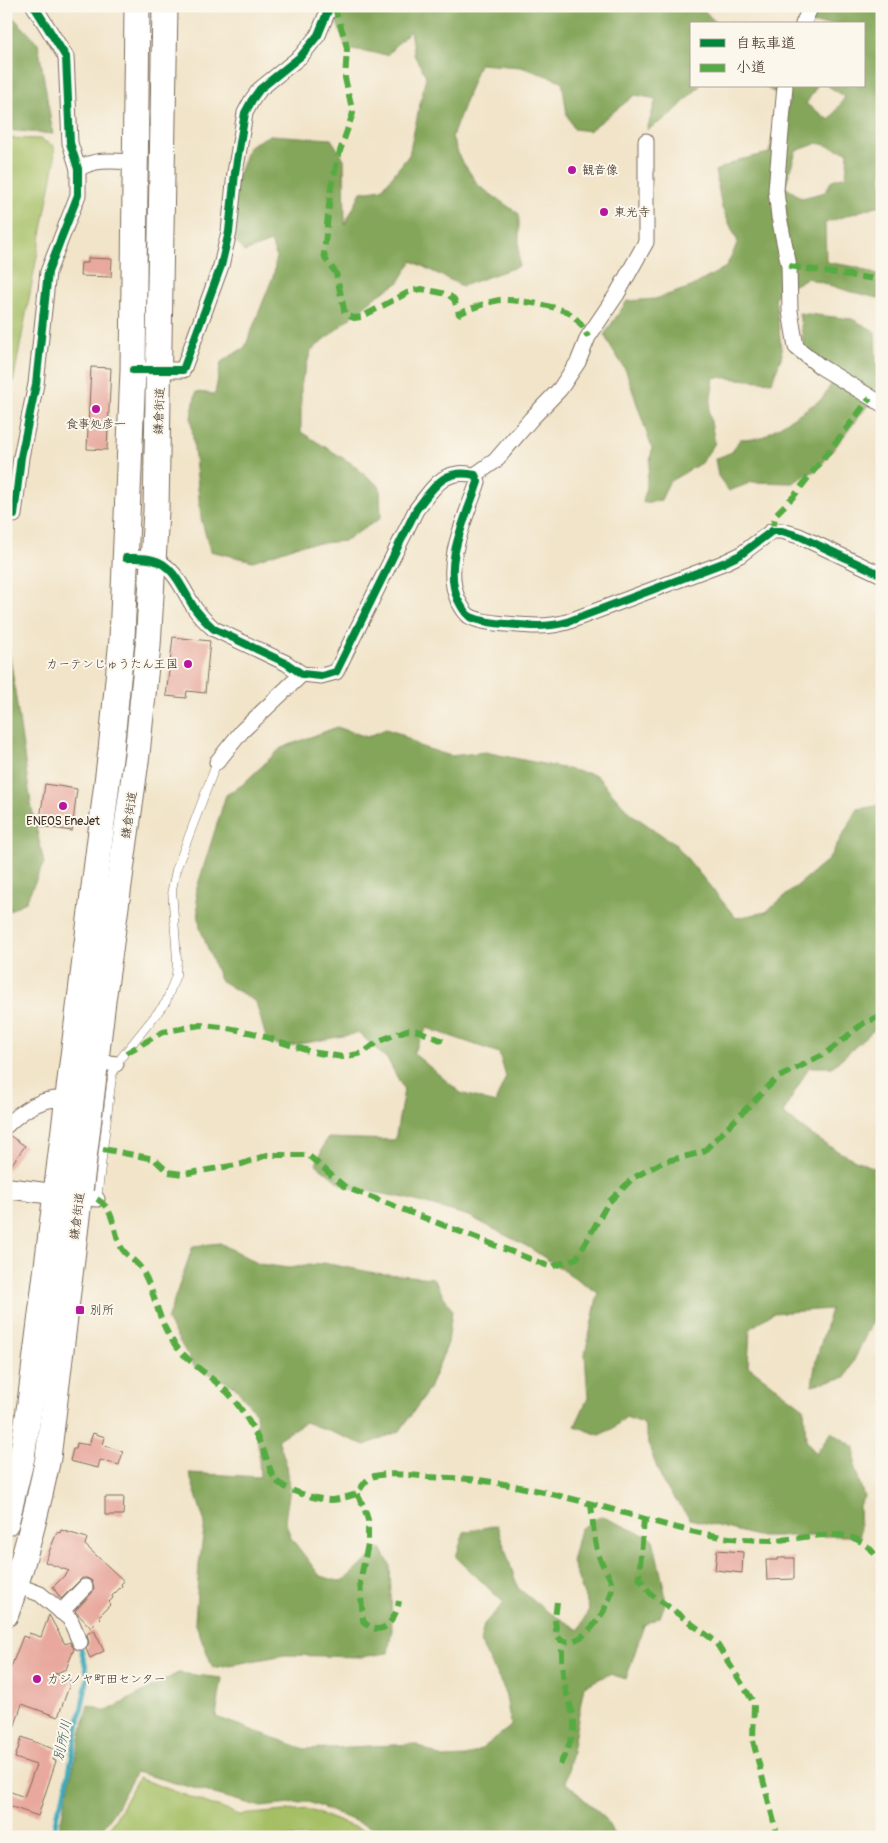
<svg xmlns="http://www.w3.org/2000/svg" width="888" height="1843" font-family="Pangolin,'Klee One',sans-serif">
	<style>
		.green { fill: #a5bf65; stroke: #707442 }
		.forest { fill: #84a65a; stroke: #60683c; fill-rule: evenodd }
		.lines { fill: none; stroke-linecap: round; stroke-linejoin: round }
		.stream { stroke: #3caaba; stroke-width: 5 }
		.building { fill: #e8a89d }
		.service-casing { stroke: #7b6b5a; stroke-width: 9 }
		.minor-casing { stroke: #7b6b5a; stroke-width: 17 }
		.tertiary-casing { stroke: #7b6b5a; stroke-width: 22 }
		.primary-casing { stroke: #7b6b5a; stroke-width: 27 }
		.service { stroke: #fff; stroke-width: 8 }
		.minor { stroke: #fff; stroke-width: 15 }
		.tertiary { stroke: #fff; stroke-width: 20 }
		.primary { stroke: #fff; stroke-width: 25 }
		.quiet { stroke: #55ab43; stroke-width: 6; stroke-dasharray: 12 6; stroke-linecap: butt }
		.cycleway-casing { stroke: #fbf7ec; stroke-width: 11 }
		.cycleway { stroke: #00873e; stroke-width: 8 }
		.poi-dot { fill: #b5179e; stroke: #fbf7ec; stroke-width: 2 }
		.labels { text-anchor: middle; stroke-width: 4; stroke-linejoin: round; paint-order: stroke }
		.poi-label { font-size: 12px; fill: #3b2a1e; stroke: #fbf7ec; text-anchor: start }
		.street-label { font-size: 12px; fill: #3b2a1e; stroke: #fbf7ec }
		.water-label { font-size: 14px; font-style: italic; fill: #3b5d5c; stroke: #fbf7ec }
	</style>
	<rect width="100%" height="100%" fill="#fbf7ec"/>
	<filter id="ink" filterUnits="userSpaceOnUse"><feTurbulence type="fractalNoise" baseFrequency=".02" numOctaves="2"/><feDisplacementMap in="SourceGraphic" scale="10" xChannelSelector="R" yChannelSelector="G"/><feConvolveMatrix kernelMatrix="1 2 1 2 8 2 1 2 1" color-interpolation-filters="sRGB"/></filter>
	<filter id="wash" filterUnits="userSpaceOnUse"><feTurbulence type="fractalNoise" baseFrequency=".0096" numOctaves="4" result="noise"/><feDisplacementMap in="SourceGraphic" scale="20" xChannelSelector="R" yChannelSelector="G"/><feGaussianBlur stdDeviation="1.12" result="paint"/><feColorMatrix in="noise" values="0 0 0 0 0 0 0 0 0 0 0 0 0 0 0 0 0 1.4 0 .05"/><feComposite in="paint" operator="in"/></filter>
	<g filter="url(#wash)">
		<rect width="100%" height="100%" fill="#f1e4c9"/>
		<!-- green -->
		<g class="green">
			<polygon points="6,138 40,139 54,146 55,161 6,420"/>
			<polygon points="138,1778 240,1815 307,1809 367,1832 365,1837 105,1837"/>
		</g>
		<!-- forest -->
		<g class="forest">
			<polygon points="331,6 700,6 717,24 692,24 692,86 700,86 671,115 647,130 656,99 635,95 589,131 574,129 567,115 562,81 521,67 479,64 452,137 460,158 479,186 519,214 519,266 462,286 412,261 399,282 374,298 311,351 301,383 301,432 351,463 380,487 381,518 344,541 299,545 253,561 210,551 201,518 191,418 196,392 215,394 221,362 245,347 274,274 276,256 271,242 244,252 221,221 249,146 270,135 331,139 344,159 345,225 361,192 382,189 409,155 426,76 414,55 410,31 387,55 346,48"/>
			<path d="M816,6H882V206H876L825,223L826,262L856,267L882,277V299L848,291L807,278L775,296L782,355L772,382L714,377L709,412L715,443L701,463L669,482L661,500L643,503L652,449L626,371L604,335L627,301L655,299L691,287L726,267L738,242L722,208L715,171L739,160L769,153L773,136L790,101L763,86H817L806,104L830,120L845,97L828,86H864V24H808ZM818,143L848,152L846,176L832,180L825,192L802,198L785,187L796,151Z"/>
			<polygon points="6,10 38,43 53,134 6,130"/>
			<polygon points="799,313 852,319 875,331 876,363 882,366 882,397 876,395 818,469 792,483 752,482 729,491 718,476 715,459 732,452 740,439 761,438 822,399 838,373 804,347"/>
			<polygon points="6,628 31,804 44,863 26,901 6,913"/>
			<path d="M337,727L367,737L386,729L401,734L419,746L451,756L485,752L596,775L630,813L676,845L736,918L766,912L828,860L858,809L882,805V1023L832,1067H809L783,1113C812,1137 845,1159 882,1170V1301L846,1377L812,1385L816,1360L831,1309L773,1313L750,1329L748,1366L804,1408L806,1440L816,1454L831,1432L855,1447V1468L864,1497L859,1505L860,1536H757L690,1519L663,1483L651,1452L644,1424L626,1417L612,1429L599,1435L575,1426L588,1398L585,1354L598,1293L530,1248L469,1216L405,1198L345,1187L316,1164L327,1138L395,1140L404,1090L388,1060L359,1033L284,1047L267,1041L256,1002L220,980L200,928L196,891L226,795L242,785L281,748ZM427,1028L499,1053L506,1077L495,1103L461,1093L413,1053Z"/>
			<polygon points="220,1243 259,1264 289,1268 324,1263 375,1273 433,1278 452,1310 448,1343 429,1389 400,1431 365,1445 305,1422 278,1439 287,1466 290,1488 285,1520 291,1538 320,1576 342,1582 381,1548 390,1565 392,1630 388,1653 361,1657 285,1655 213,1668 195,1622 199,1565 205,1523 189,1473 260,1477 256,1413 234,1386 194,1366 167,1320 193,1246"/>
			<polygon points="601,1516 653,1539 665,1593 665,1604 660,1617 644,1625 626,1679 610,1674 584,1686 566,1783 606,1819 615,1837 370,1837 372,1828 309,1802 261,1807 136,1772 114,1812 96,1837 68,1837 59,1828 88,1705 107,1711 178,1673 222,1678 216,1717 305,1749 415,1744 443,1758 466,1757 483,1748 511,1726 505,1691 480,1642 484,1624 504,1603 456,1557 464,1532 497,1525 518,1588 545,1610 579,1630 589,1609 572,1562 580,1529"/>
		</g>
		<g class="lines">
			<!-- stream -->
			<polyline class="stream" points="53,1837 57,1813 65,1793 88,1676 81,1649"/>
		</g>
		<g id="blocks">
			<!-- building -->
			<g class="building">
				<polygon points="88,258 112,259 111,277 80,276 81,263 88,263"/>
				<polygon points="91,367 111,368 107,450 87,449"/>
				<polygon points="173,637 210,641 205,693 187,691 186,698 166,696"/>
				<polygon points="45,784 77,789 72,831 39,826"/>
				<polygon points="6,1135 9,1135 25,1146 6,1172"/>
				<polygon points="93,1433 105,1437 103,1445 123,1452 119,1465 100,1460 98,1468 70,1461 73,1449 76,1449 77,1443 89,1445"/>
				<polygon points="105,1497 124,1497 123,1515 105,1515"/>
				<polygon points="61,1530 87,1538 85,1545 124,1581 121,1584 122,1586 112,1596 113,1598 109,1602 111,1604 99,1616 101,1618 91,1628 75,1611 92,1593 94,1589 92,1581 87,1578 82,1578 61,1599 53,1587 69,1571 45,1562 57,1532 60,1533"/>
				<polygon points="717,1550 743,1552 742,1573 715,1570"/>
				<polygon points="778,1558 794,1558 794,1579 767,1580 766,1560 778,1560"/>
				<polygon points="49,1615 65,1644 70,1642 74,1649 66,1669 55,1674 71,1681 58,1717 22,1704 9,1743 6,1743 6,1680 23,1636 28,1638 29,1633 41,1637"/>
				<polygon points="94,1630 104,1651 90,1658 86,1649 89,1643 87,1634"/>
				<polygon points="22,1737 56,1750 53,1760 56,1761 38,1816 6,1805 6,1790 24,1797 36,1765 15,1758"/>
			</g>
		</g>
	</g>
	<g filter="url(#ink)">
		<use href="#blocks" fill-opacity="0" stroke="#7b6b5a" stroke-width="1"/>
		<g class="lines">
			<defs>
				<polyline id="service" points="97,1199 112,1076 116,1064 166,1002 176,975 177,960 172,889 176,870 217,762"/>
				<g id="minor">
					<polyline points="803,24 811,6"/>
					<polyline points="785,86 776,190 779,217 789,266 790,311 796,347 821,367 882,404"/>
					<path d="M78,169C96,158 114,161 134,162"/>
					<polyline points="133,370 183,370 221,266 229,232 235,173 245,113 252,100 260,89 301,56 318,35 330,6"/>
					<polyline points="475,475 495,461 531,419 560,389 578,362 588,337 617,294 646,242 646,141"/>
					<polyline points="14,515 21,457 36,384 48,272 78,195 78,169 70,143 66,57 34,6"/>
					<path d="M126,558C135,558 145,557 153,560C175,565 184,593 195,609C201,617 207,623 214,629L286,663L302,674L321,676L336,672L416,510C434,487 443,468 475,475L478,482C466,517 442,564 458,600C461,606 464,612 469,616C479,622 495,623 506,624C528,626 546,628 567,622L723,563L740,555L772,531H782L799,536L882,575"/>
					<polyline points="217,762 242,731 302,674"/>
					<polyline points="95,1061 116,1064"/>
					<path d="M6,1126C22,1110 43,1097 66,1099"/>
					<polyline points="79,1197 97,1199"/>
					<polyline points="16,1585 40,1594 70,1619 80,1642"/>
					<polyline points="61,1612 85,1587"/>
				</g>
				<polyline id="tertiary" points="6,1188 69,1196"/>
				<g id="primary">
					<polyline points="6,1523 22,1457 30,1403 111,750 122,639 133,370 137,6"/>
					<path d="M6,1614C24,1562 37,1511 48,1458L103,1001L137,754L148,646L156,511L165,6"/>
				</g>
			</defs>
			<!-- service casing -->
			<use href="#service" class="service-casing"/>
			<!-- minor casing -->
			<use href="#minor" class="minor-casing"/>
			<!-- tertiary casing -->
			<use href="#tertiary" class="tertiary-casing"/>
			<!-- primary casing -->
			<use href="#primary" class="primary-casing"/>
			<!-- service -->
			<use href="#service" class="service"/>
			<!-- minor -->
			<use href="#minor" class="minor"/>
			<!-- tertiary -->
			<use href="#tertiary" class="tertiary"/>
			<!-- primary -->
			<use href="#primary" class="primary"/>
			<!-- quiet -->
			<g class="quiet">
				<path d="M334,6L345,39L347,49L345,78L353,113L340,151L331,186L324,254L326,260L336,273L345,314L354,318L361,317L411,291L422,289L447,294L454,299L459,314C472,308 486,302 500,300C515,299 560,306 572,315C579,321 584,328 588,337"/>
				<polyline points="789,266 882,280"/>
				<polyline points="772,531 776,514 794,496 870,398"/>
				<polyline points="126,1053 163,1032 200,1025 223,1027 253,1033 312,1052 343,1057 363,1053 379,1041 407,1030 419,1031 443,1041"/>
				<polyline points="103,1149 154,1159 168,1172 183,1174 242,1164 267,1155 308,1155 345,1187 551,1267 577,1258 608,1203 633,1178 663,1162 703,1152 777,1078 825,1054 865,1022 882,1016"/>
				<path d="M97,1199C114,1209 113,1228 120,1245C124,1255 137,1261 142,1270C155,1292 157,1316 170,1337C182,1359 210,1375 228,1393C244,1410 256,1433 265,1454C268,1462 270,1472 275,1479C282,1490 318,1500 331,1500C339,1500 349,1496 357,1494C361,1488 365,1480 372,1477C384,1472 414,1475 428,1477C447,1478 466,1478 485,1481C521,1486 557,1495 592,1504C631,1514 670,1528 710,1535C731,1539 753,1540 774,1540C816,1539 858,1518 882,1566"/>
				<path d="M357,1494L364,1507L368,1520V1544L360,1582L363,1621C381,1641 396,1620 399,1601"/>
				<polyline points="644,1519 639,1578 651,1594 715,1641 754,1703 753,1741 776,1830 775,1837"/>
				<path d="M557,1602L555,1619L557,1637C565,1644 572,1642 581,1637C594,1629 613,1601 612,1585C611,1576 599,1562 597,1550C593,1535 593,1519 591,1504"/>
				<path d="M560,1765C565,1753 572,1741 574,1729C575,1714 568,1701 565,1687C562,1672 562,1657 562,1641"/>
			</g>
			<defs>
				<g id="cycleway">
					<polyline points="133,370 183,370 221,266 229,232 235,173 245,113 252,100 260,89 301,56 318,35 330,6"/>
					<polyline points="14,515 21,457 36,384 48,272 78,195 78,169 70,143 66,57 34,6"/>
					<path d="M126,558C135,558 145,557 153,560C175,565 184,593 195,609C201,617 207,623 214,629L286,663L302,674L321,676L336,672L416,510C434,487 443,468 475,475L478,482C466,517 442,564 458,600C461,606 464,612 469,616C479,622 495,623 506,624C528,626 546,628 567,622L723,563L740,555L772,531H782L799,536L882,575"/>
				</g>
			</defs>
			<!-- cycleway casing -->
			<use href="#cycleway" class="cycleway-casing"/>
			<!-- cycleway -->
			<use href="#cycleway" class="cycleway"/>
		</g>
	</g>
	<!-- markers -->
	<g class="poi-dot">
		<circle cx="572" cy="170" r="5"/>
		<circle cx="604" cy="212" r="5"/>
		<circle cx="96" cy="409" r="5"/>
		<circle cx="188" cy="664" r="5"/>
		<circle cx="63" cy="806" r="5"/>
		<rect x="75" y="1305" width="10" height="10" rx="2.5"/>
		<circle cx="37" cy="1679" r="5"/>
	</g>
	<g class="labels">
		<!-- poi labels -->
		<g class="poi-label">
			<text x="582" y="174">観音像</text>
			<text x="614" y="216">東光寺</text>
			<text x="96" y="428" text-anchor="middle">食事処彦一</text>
			<text x="178" y="668" text-anchor="end">カーテンじゅうたん王国</text>
			<text x="63" y="825" text-anchor="middle">ENEOS EneJet</text>
			<text x="90" y="1314">別所</text>
			<text x="47" y="1683">カジノヤ町田センター</text>
		</g>
		<!-- street labels -->
		<g class="street-label">
			<text transform="translate(159 411) rotate(-88)" y="4">鎌倉街道</text>
			<text transform="translate(129 815) rotate(-82)" y="4">鎌倉街道</text>
			<text transform="translate(77 1216) rotate(-83)" y="4">鎌倉街道</text>
		</g>
		<!-- water labels -->
		<g class="water-label">
			<text transform="translate(62 1740) rotate(-78)" y="5">別所川</text>
		</g>
	</g>
	<!-- margin -->
	<rect width="888" height="1843" fill="none" stroke="#fbf7ec" stroke-width="25"/>
	<!-- legend -->
	<rect x="690" y="22" width="175" height="65" fill="#fbf7ec" stroke="#aea59a"/>
	<rect x="700" y="39" width="25" height="8" fill="#00873e" stroke="#aea59a"/>
	<text x="736" y="48" font-size="15" fill="#3b2a1e">自転車道</text>
	<rect x="700" y="64" width="25" height="8" fill="#55ab43" stroke="#aea59a"/>
	<text x="736" y="72" font-size="15" fill="#3b2a1e">小道</text>
</svg>
